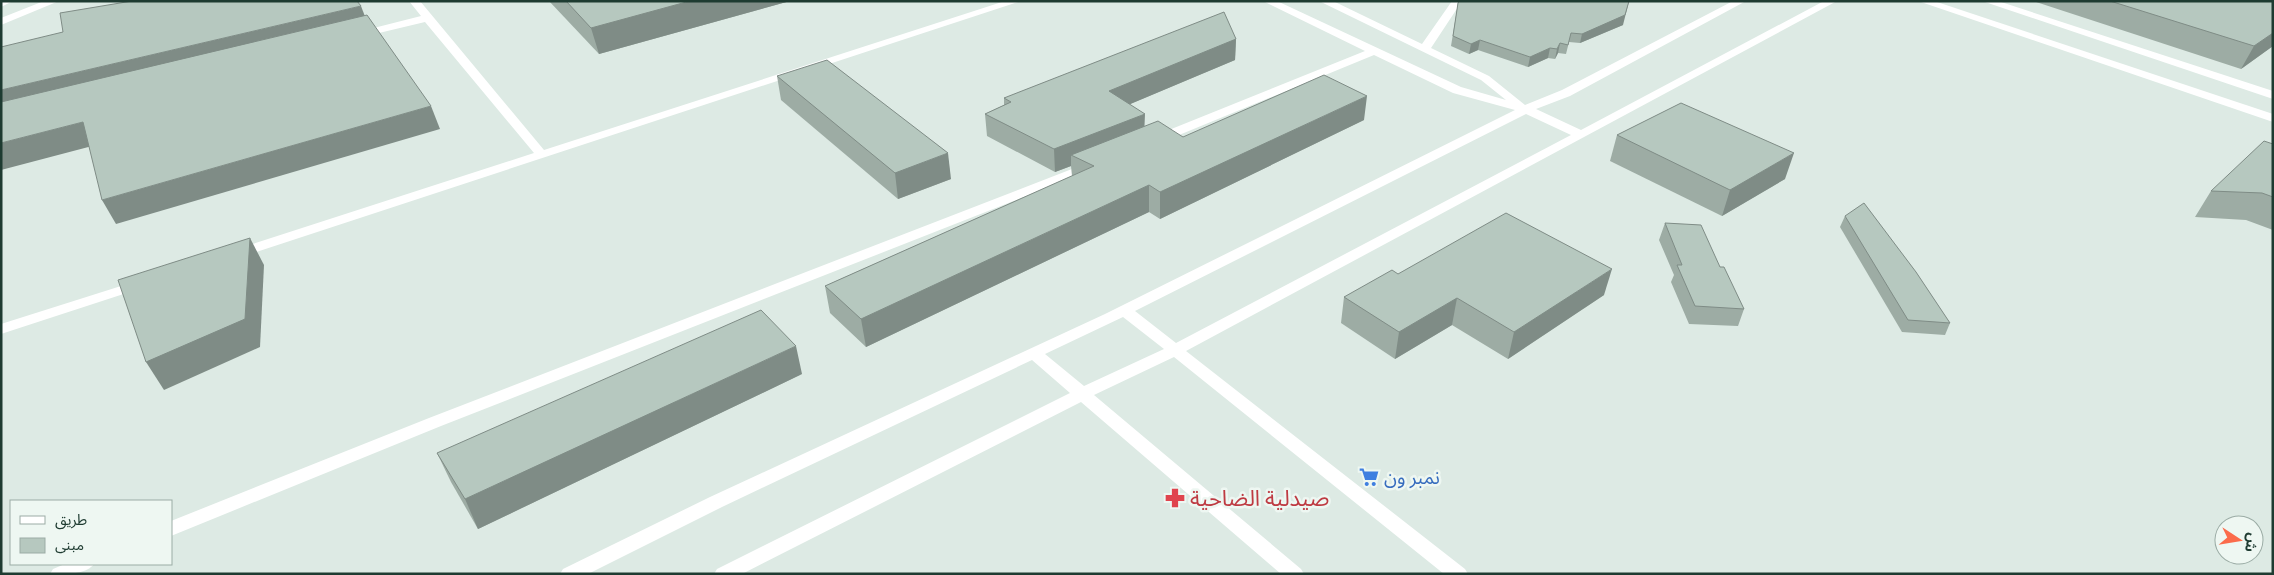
<svg xmlns="http://www.w3.org/2000/svg" width="2274" height="575" font-family="'Exo 2','Noto Sans Arabic',sans-serif">
	<style>
		.lines { fill: none; stroke-linecap: round; stroke-linejoin: round }
		.street { fill: #fff; fill-rule: evenodd }
		.wall { fill: #9daca4 }
		.shaded-wall { fill: #7f8c86 }
		.building { fill: #b6c8bf; stroke: #7f8c86 }
		.labels { text-anchor: middle; stroke-width: 5; stroke-linejoin: round; paint-order: stroke }
		.shop-label { font-size: 19px; fill: #366cbe; stroke: #eef7f2; text-anchor: start }
		.near-health-label { font-size: 22px; fill: #be3a42; stroke: #eef7f2; text-anchor: start }
	</style>
	<rect width="100%" height="100%" fill="#ddeae4"/>
	<g class="lines">
		<!-- street -->
		<g class="street">
			<polygon points="1,1 13,1 1,7"/>
			<polygon points="44,1 59,1 1,25 1,18"/>
			<polygon points="409,1 420,1 544,150 1005,1 1021,1 241,257 231,257 229,254 231,251 534,153 425,22 358,38 352,35 354,33 421,16"/>
			<path d="M1263,1H1277L1461,87L1506,100L1481,80L1319,1H1333L1422,44L1452,1H1462L1431,48L1489,76L1525,105L1562,90L1733,1H1746L1570,96L1536,109L1581,130L1824,1H1837L1186,351L1465,569L1468,574H1444L1174,357L1094,395L1301,569L1304,574H1281L1081,402L742,574H714L717,569L1070,393L1032,360L722,507L588,574H560L563,569L710,497L1105,314L1515,110L1453,93L1374,55L1162,142H1154L1152,139L1154,136L1365,51ZM1526,114L1571,135L1176,343L1135,311ZM1123,317L1164,349L1084,386L1045,354Z"/>
			<polygon points="1918,1 1934,1 2273,114 2273,122"/>
			<polygon points="1982,1 1998,1 2273,91 2273,99"/>
			<polygon points="1090,162 1097,166 1095,169 441,426 171,536 171,521 429,418"/>
			<polygon points="140,280 147,284 145,287 1,334 1,324"/>
			<path d="M65,564H94C86,575 64,574 50,574L53,569Z"/>
		</g>
	</g>
	<!-- wall -->
	<g class="wall">
		<polygon points="549,1 790,1 599,54"/>
		<polygon points="2033,1 2273,1 2273,46 2241,69"/>
		<polygon points="1458,3 1623,25 1580,43 1569,42 1566,54 1558,53 1555,59 1548,58 1528,67 1478,50 1469,54 1451,46"/>
		<polygon points="1236,39 1235,60 1130,104 1144,126 1183,137 1364,120 1160,219 1149,212 866,347 830,313 825,286 1072,176 1071,166 1055,172 987,136 985,114 1004,105 1004,98"/>
		<polygon points="777,76 951,179 898,199 781,100"/>
		<polygon points="1617,135 1785,179 1722,216 1610,161"/>
		<polygon points="2273,144 2273,230 2246,220 2195,217 2211,191"/>
		<polygon points="1845,216 1950,323 1945,335 1902,332 1840,227"/>
		<polygon points="1665,223 1720,267 1744,309 1738,326 1689,324 1671,282 1674,275 1659,240"/>
		<polygon points="1398,274 1604,295 1508,359 1452,325 1395,359 1341,323 1344,297"/>
		<polygon points="802,374 478,529 451,482 437,453"/>
	</g>
	<!-- shaded-wall -->
	<g class="shaded-wall">
		<polygon points="690,1 790,1 599,54 591,28"/>
		<polygon points="1629,1 1623,25 1580,43 1582,34"/>
		<polygon points="361,6 369,27 1,116 1,90"/>
		<polygon points="2273,33 2273,46 2241,69 2254,46"/>
		<polygon points="1236,39 1235,60 1109,113 1109,91"/>
		<polygon points="1480,40 1478,50 1469,54 1471,44"/>
		<polygon points="1560,43 1558,53 1555,59 1557,49"/>
		<polygon points="1550,48 1548,58 1528,67 1530,57"/>
		<polygon points="1367,96 1364,120 1160,219 1160,192"/>
		<polygon points="431,106 440,129 116,224 102,200"/>
		<polygon points="1145,114 1144,137 1071,155 1071,166 1055,172 1054,149"/>
		<polygon points="83,122 96,145 1,170 1,143"/>
		<polygon points="948,153 951,179 898,199 895,173"/>
		<polygon points="1794,153 1785,179 1722,216 1730,190"/>
		<polygon points="1149,185 1149,212 866,347 861,319"/>
		<polygon points="250,238 264,265 260,347 164,390 146,362"/>
		<polygon points="1612,269 1604,295 1508,359 1514,332"/>
		<polygon points="1457,298 1452,325 1395,359 1399,332"/>
		<polygon points="796,346 802,374 478,529 465,499"/>
	</g>
	<!-- building -->
	<g class="building">
		<polygon points="132,1 357,1 361,6 1,90 1,47 63,32 60,13"/>
		<polygon points="566,1 690,1 591,28"/>
		<polygon points="1459,1 1629,1 1625,15 1582,34 1571,33 1568,45 1560,43 1557,49 1550,48 1530,57 1480,40 1471,44 1453,36 1458,3"/>
		<polygon points="2110,1 2273,1 2273,33 2254,46"/>
		<polygon points="1224,12 1236,39 1109,91 1145,114 1054,149 985,114 1011,102 1004,98"/>
		<polygon points="367,15 431,106 102,200 83,122 1,143 1,102"/>
		<polygon points="827,60 948,153 895,173 777,76"/>
		<polygon points="1324,75 1367,96 1160,192 1149,185 861,319 825,286 1094,166 1071,155 1158,121 1183,137"/>
		<polygon points="1681,103 1794,153 1730,190 1617,135"/>
		<polygon points="2264,141 2273,144 2273,197 2262,193 2211,191"/>
		<polygon points="1864,203 1916,272 1950,323 1908,320 1845,216"/>
		<polygon points="1506,213 1612,269 1514,332 1457,298 1399,332 1344,297 1392,270 1398,274"/>
		<polygon points="1665,223 1701,225 1720,267 1724,267 1744,309 1695,306 1677,265 1682,265"/>
		<polygon points="250,238 245,319 146,362 118,280"/>
		<polygon points="761,310 796,346 465,499 437,453"/>
	</g>
	<!-- icons -->
	<defs>
		<symbol id="supermarket-bare" viewBox="-9 -9 18 18"><path d="M-6-5.5h2.5l.6 2H6L4.5 2H-2.5L-4.4-4H-6ZM-1.5 3.2a1.3 1.3 0 1 0 .1 0ZM3 3.2a1.3 1.3 0 1 0 .1 0Z" fill="#3f7fe0" stroke="#eef7f2" stroke-width="2.5" paint-order="stroke"/></symbol>
		<symbol id="pharmacy-bare" viewBox="-9 -9 18 18"><path d="M-2-6h4v4h4v4h-4v4h-4v-4h-4v-4h4Z" fill="#e0444e" stroke="#eef7f2" stroke-width="2.5" paint-order="stroke"/></symbol>
	</defs>
	<g fill-rule="evenodd">
		<use href="#supermarket-bare" x="1355" y="463" width="28" height="28"/>
		<use href="#pharmacy-bare" x="1161" y="484" width="28" height="28"/>
	</g>
	<g class="labels">
		<!-- shop labels -->
		<g class="shop-label">
			<text x="1384" y="484">نمبر ون</text>
		</g>
		<!-- near-health labels -->
		<g class="near-health-label">
			<text x="1190" y="506">صيدلية الضاحية</text>
		</g>
	</g>
	<!-- border -->
	<rect width="2274" height="575" fill="none" stroke="#1e3b31" stroke-width="5"/>
	<!-- legend -->
	<rect x="10" y="500" width="162" height="65" fill="#eef7f2" stroke="#9baca5"/>
	<rect x="20" y="516" width="25" height="8" fill="#ffffff" stroke="#9baca5"/>
	<text x="55" y="525" font-size="15" fill="#1e3b31">طريق</text>
	<rect x="20" y="538" width="25" height="15" fill="#b6c8bf" stroke="#9baca5"/>
	<text x="55" y="550" font-size="15" fill="#1e3b31">مبنى</text>
	<!-- north arrow -->
	<g transform="translate(2239 540) rotate(102)"><circle r="24" fill="#eef7f2" stroke="#9baca5"/>
	<path d="M0-4L9 19L0 12L-9 19Z" fill="#fb6b4b"/>
	<text y="-8" font-size="14" font-weight="bold" text-anchor="middle" fill="#1e3b31">ش</text>
	</g>
</svg>
